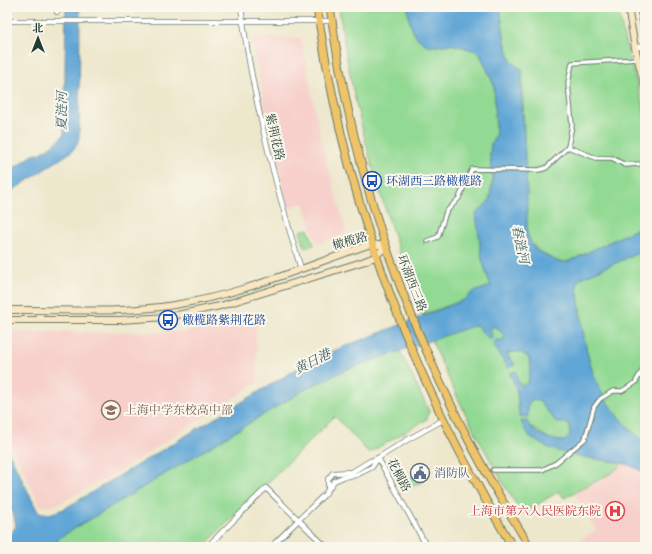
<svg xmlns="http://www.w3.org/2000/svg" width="652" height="554" font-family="Alegreya,'Noto Serif SC',serif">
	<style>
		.built { fill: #f7d0cb }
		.green { fill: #92d993; stroke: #588b64 }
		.water { fill: #60a6d6; stroke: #407285 }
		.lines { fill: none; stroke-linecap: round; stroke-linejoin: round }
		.pedestrian-casing { stroke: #677869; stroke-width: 5.5 }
		.minor-casing { stroke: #677869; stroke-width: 6 }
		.secondary-casing { stroke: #677869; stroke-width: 8 }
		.primary-casing { stroke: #677869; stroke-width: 9 }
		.pedestrian { stroke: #fff; stroke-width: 3.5 }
		.minor { stroke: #fff; stroke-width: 4.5 }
		.secondary { stroke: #f9e7c3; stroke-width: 6 }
		.primary { stroke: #efc469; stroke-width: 7 }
		.labels { text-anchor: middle; stroke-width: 4; stroke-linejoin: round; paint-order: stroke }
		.street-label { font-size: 12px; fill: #1f3d34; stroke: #fbf7ec }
		.transit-label { font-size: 12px; fill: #164399; stroke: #fbf7ec; text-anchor: start }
		.education-label { font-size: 12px; fill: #785e54; stroke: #fbf7ec; text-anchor: start }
		.service-label { font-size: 12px; fill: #4e5e75; stroke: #fbf7ec; text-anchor: start }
		.health-label { font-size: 12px; fill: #be3a42; stroke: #fbf7ec; text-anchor: end }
		.water-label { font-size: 13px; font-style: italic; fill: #325c65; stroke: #fbf7ec }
	</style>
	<rect width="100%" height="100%" fill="#fbf7ec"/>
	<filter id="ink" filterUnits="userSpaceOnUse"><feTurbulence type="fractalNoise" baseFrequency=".025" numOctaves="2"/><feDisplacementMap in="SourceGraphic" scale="8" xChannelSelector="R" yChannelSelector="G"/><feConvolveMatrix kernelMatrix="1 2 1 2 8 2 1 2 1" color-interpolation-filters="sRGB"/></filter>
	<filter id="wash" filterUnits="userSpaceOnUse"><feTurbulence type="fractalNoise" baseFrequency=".012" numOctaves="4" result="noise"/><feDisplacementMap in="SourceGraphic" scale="16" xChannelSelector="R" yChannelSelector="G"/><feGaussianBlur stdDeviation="0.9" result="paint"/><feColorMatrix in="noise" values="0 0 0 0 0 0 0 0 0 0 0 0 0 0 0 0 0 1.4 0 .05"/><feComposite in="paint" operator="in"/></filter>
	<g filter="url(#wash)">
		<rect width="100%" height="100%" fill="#ede7cc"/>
		<!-- built -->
		<g class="built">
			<polygon points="254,37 301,38 322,145 347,234 317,244 304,203 288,208 265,110 252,42"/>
			<polygon points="256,314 257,383 116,473 54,506 40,506 7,436 7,332 185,332"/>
			<polygon points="623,463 645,473 645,547 570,547 596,530 574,493 613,472"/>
		</g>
		<!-- green -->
		<g class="green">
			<path d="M339,7H408C408,24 414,42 432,46C439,47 445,44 451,44C461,46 470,49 479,52L494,85L495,101L496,135L491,144L490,156L493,179L482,260L491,286L473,292L464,300L422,315C385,215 352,113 339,7Z"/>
			<path d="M500,7H618L624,38L645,113V225L570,261C551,265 533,251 527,233L522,70L511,61L505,42Z"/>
			<polygon points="308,229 314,245 305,248 300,231"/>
			<path d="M645,250V442C588,397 586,354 577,287L578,281L581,278Z"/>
			<path d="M476,325L490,331L493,326L499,329L505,336L503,340L508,368L515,365L507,353L520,352L528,356L531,365L528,382L523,386L511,374L517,392L519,416H527L528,405L531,399L539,401L557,422L567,423L570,427V435L564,441H553L528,425L529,436C557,454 591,459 623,463L613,472L564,498L559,491L522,514C487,458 457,400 431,339Z"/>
			<polygon points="400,351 429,411 427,419 369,453 335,416 203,547 55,547 59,538 309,387 345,370"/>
			<polygon points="418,473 423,481 408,489 404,482"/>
		</g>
		<!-- water -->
		<g class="water">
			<polygon points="66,7 80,7 79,138 77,145 71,152 7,194 7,169 14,168 33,155 41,153 58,141 64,134"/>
			<path d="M408,7H500L505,42L511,61L522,70L521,86L527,191V233L530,243L537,251L561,263L570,261L645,225V250L581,278L578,281L577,287C586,354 588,397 645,442V473C638,469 630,465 622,463C592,457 531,456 521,421H527C532,434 552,441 564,441L570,435V427L567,423H557L539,401L531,400L528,405V417L519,416L517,392L510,373L516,371L518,383L522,386L528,382L531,365L528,357L520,352L507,353L508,357L515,365L508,368L493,344L496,340H503L504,336L499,329L493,326L490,331L493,337L490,340L476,325L345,370L309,387L59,538L55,547H7V535L11,534L16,526L14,516L7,499V449L38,512L49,514L64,509L315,358L464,300L473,292L491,286L482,260L476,214L489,201L493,179L490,156L491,144L496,135L494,85L479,52C470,49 460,46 451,44C446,44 441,46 435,46C415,46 408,24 408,7Z"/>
		</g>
	</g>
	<g filter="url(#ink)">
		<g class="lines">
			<defs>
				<g id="pedestrian">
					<polyline points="568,147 572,125 568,83 572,63 638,59"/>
					<polyline points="427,241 438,237 446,212 459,198 472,169 539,170 546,168 568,147 596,158 612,158 625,165 639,164"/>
					<polyline points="493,470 542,470 556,463 585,439 594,407 600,399 613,391 622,391 635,383 645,366"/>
				</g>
				<g id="minor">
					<path d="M241,7C252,96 275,183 301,269"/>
					<polyline points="57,12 57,7"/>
					<polyline points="7,21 332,21"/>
					<polyline points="635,48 645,45"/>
					<polyline points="328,487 328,479 333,473 352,472 370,461 378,458"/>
					<polyline points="207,547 266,488 326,547"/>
					<polyline points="273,547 275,543 325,494 334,481 343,477 356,475 372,467 378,458"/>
					<polyline points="427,547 378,458 407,440 443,420"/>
				</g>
				<g id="secondary">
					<polyline points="628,7 635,48 645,87"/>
					<polyline points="640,7 645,31"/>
					<path d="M7,310C62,309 119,314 174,305C241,295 306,266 371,244L386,246"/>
					<polyline points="7,320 120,320 167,317 220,306 362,262 375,257 386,246"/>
				</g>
				<g id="primary">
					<path d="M317,7C340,167 389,317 464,460C480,489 495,519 513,547"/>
					<path d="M330,7C349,148 392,285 455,413C477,459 503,503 530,547"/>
				</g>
			</defs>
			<!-- pedestrian casing -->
			<use href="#pedestrian" class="pedestrian-casing"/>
			<!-- minor casing -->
			<use href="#minor" class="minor-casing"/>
			<!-- secondary casing -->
			<use href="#secondary" class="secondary-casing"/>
			<!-- primary casing -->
			<use href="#primary" class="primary-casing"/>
			<!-- pedestrian -->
			<use href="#pedestrian" class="pedestrian"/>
			<!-- minor -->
			<use href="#minor" class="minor"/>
			<!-- secondary -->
			<use href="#secondary" class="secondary"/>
			<!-- primary -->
			<use href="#primary" class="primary"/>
		</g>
	</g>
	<!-- icons -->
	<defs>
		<symbol id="bus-ring" viewBox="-11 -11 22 22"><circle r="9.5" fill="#fbf7ec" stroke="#1a4fb4" stroke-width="1.5"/><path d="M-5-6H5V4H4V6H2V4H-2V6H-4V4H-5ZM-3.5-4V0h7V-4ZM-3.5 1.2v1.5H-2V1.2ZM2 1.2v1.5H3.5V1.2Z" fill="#1a4fb4"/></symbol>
		<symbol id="school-ring" viewBox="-11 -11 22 22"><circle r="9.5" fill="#fbf7ec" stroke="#8d6e63" stroke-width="1.5"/><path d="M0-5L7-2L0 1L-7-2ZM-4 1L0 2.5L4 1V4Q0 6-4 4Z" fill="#8d6e63"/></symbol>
		<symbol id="civic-ring" viewBox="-11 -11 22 22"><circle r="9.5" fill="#fbf7ec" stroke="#5c6f8a" stroke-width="1.5"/><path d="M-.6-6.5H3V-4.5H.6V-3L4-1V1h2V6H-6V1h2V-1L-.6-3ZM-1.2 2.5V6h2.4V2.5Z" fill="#5c6f8a"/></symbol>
		<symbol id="hospital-ring" viewBox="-11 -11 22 22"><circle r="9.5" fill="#fbf7ec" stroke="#e0444e" stroke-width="1.5"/><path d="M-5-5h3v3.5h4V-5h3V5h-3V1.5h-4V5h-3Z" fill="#e0444e"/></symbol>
	</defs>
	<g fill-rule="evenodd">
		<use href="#bus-ring" x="361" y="170" width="22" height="22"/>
		<use href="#bus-ring" x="157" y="309" width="22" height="22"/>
		<use href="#school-ring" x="100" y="399" width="22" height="22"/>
		<use href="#civic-ring" x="409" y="462" width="22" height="22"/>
		<use href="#hospital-ring" x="604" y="500" width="22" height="22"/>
	</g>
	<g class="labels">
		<!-- street labels -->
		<g class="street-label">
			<text transform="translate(275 137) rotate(77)" y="4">紫荆花路</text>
			<text transform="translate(350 241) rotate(-16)" y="4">橄榄路</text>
			<text transform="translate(412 283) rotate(69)" y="4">环湖西三路</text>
			<text transform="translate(399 475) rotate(62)" y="4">花榈路</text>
		</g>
		<!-- transit labels -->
		<g class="transit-label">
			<text x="386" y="185">环湖西三路橄榄路</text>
			<text x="182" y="324">橄榄路紫荆花路</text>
		</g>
		<!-- education labels -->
		<g class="education-label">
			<text x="125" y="414">上海中学东校高中部</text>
		</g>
		<!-- service labels -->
		<g class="service-label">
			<text x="434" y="477">消防队</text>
		</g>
		<!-- health labels -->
		<g class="health-label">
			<text x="601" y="515">上海市第六人民医院东院</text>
		</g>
		<!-- water labels -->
		<g class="water-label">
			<text transform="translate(61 111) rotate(-89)" y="5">夏涟河</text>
			<text transform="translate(521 244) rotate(78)" y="5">春涟河</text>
			<text transform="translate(312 361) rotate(-27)" y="5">黄日港</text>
		</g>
	</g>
	<!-- margin -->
	<rect width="652" height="554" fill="none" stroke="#fbf7ec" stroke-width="24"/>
	<!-- north arrow -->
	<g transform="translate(38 38)" stroke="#fbf7ec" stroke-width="3" paint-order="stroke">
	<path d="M0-3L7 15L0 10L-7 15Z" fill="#1f3d34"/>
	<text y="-6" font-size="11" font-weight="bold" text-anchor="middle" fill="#1f3d34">北</text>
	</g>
</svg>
